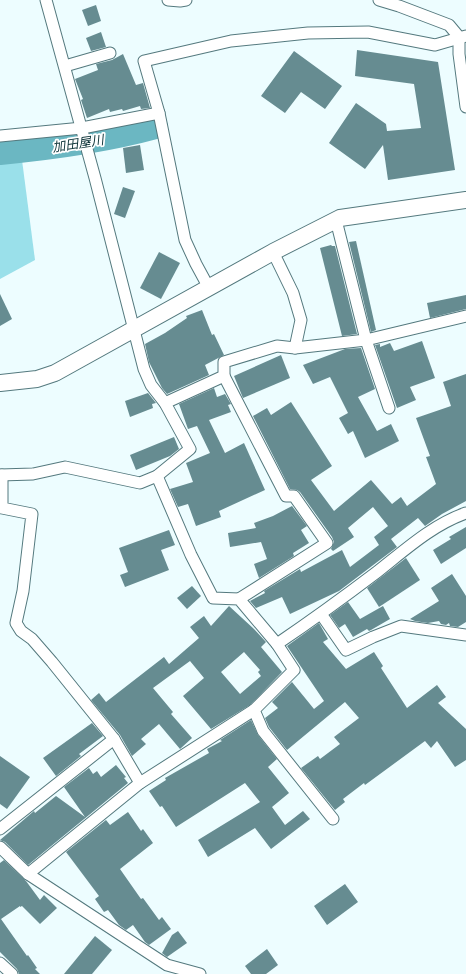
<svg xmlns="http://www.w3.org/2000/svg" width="466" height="974" font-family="Lato,'Noto Sans JP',sans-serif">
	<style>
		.green { fill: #9ae0ea }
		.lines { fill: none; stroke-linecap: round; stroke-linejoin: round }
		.river { stroke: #6bb7c2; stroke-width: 24 }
		.building { fill: #668c91; fill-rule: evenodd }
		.street-casing { stroke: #54797e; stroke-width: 13 }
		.secondary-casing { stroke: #54797e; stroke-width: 18 }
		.street { stroke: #fff; stroke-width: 11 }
		.secondary { stroke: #fff; stroke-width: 16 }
		.labels { text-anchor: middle; stroke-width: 3.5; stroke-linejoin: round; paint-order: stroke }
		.water-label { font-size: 13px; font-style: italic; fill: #0d3338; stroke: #fff }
	</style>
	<rect width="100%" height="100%" fill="#edfdff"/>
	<!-- green -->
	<polygon class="green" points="22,160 35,260 0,279 0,163"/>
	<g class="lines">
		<!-- river -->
		<path class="river" d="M0,153C53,148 105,141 156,127"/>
	</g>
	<!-- building -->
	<g class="building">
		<polygon points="96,5 101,21 88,26 82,10"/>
		<polygon points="101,32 106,47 91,51 86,38"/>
		<polygon points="357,50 438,62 455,170 388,180 383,145 365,169 329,143 356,103 386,124 387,131 421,128 414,84 355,76"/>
		<polygon points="294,51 342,86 325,109 301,92 285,113 261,96"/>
		<polygon points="123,54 136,85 143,83 150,108 141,109 140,106 123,111 122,109 110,112 109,109 87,118 81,100 83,99 75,79 98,70 96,64 112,60"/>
		<polygon points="140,145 144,170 126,173 123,148"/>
		<polygon points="123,187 135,191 125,218 114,214"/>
		<polygon points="356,241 376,330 371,332 349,242"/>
		<polygon points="331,245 332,246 335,246 357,334 342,336 320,248"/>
		<polygon points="159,252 180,263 161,299 140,288"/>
		<polygon points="0,294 12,319 0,326"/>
		<polygon points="466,295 466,309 430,318 427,303"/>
		<polygon points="202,310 212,335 214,334 224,355 205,365 209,375 167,394 162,388 149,362 145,344 165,333 187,318 186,316"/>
		<polygon points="422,341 435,378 410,387 416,400 397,408 375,345 380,344 380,347 390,343 394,351"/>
		<polygon points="361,348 375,389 358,397 377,431 391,424 399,441 365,458 353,431 348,434 339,418 348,413 330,377 313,384 303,365 345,349"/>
		<polygon points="281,355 290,378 243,398 234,376"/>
		<polygon points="466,374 466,501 442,514 425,526 418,518 391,539 397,547 339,591 290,614 282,597 256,608 250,601 265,593 264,591 300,569 301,572 342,550 350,567 379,545 374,537 388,526 373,507 348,528 354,537 333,551 331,549 334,542 332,537 300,492 297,490 290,489 253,416 267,408 271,415 291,402 332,466 311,480 334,511 371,480 392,504 401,497 407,506 436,484 426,457 430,456 416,418 451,406 443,382"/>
		<polygon points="214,388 217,397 225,394 231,404 228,405 231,412 209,420 225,453 244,443 265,490 219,511 221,517 196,526 188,504 178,507 170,489 193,482 186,463 210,453 197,426 188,429 179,404"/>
		<polygon points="148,393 156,403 152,404 153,408 130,417 125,401"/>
		<polygon points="174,437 179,449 170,456 136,470 130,455"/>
		<polygon points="292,506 307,526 301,530 309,543 293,553 294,556 259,578 254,564 267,559 261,542 230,547 228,533 256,528 254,523 273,516"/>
		<polygon points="466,527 466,548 441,564 433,550 451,539 449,537"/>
		<polygon points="169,530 175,545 161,550 169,570 125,587 120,575 128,572 119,548"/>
		<polygon points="406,558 420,580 379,607 367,588"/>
		<polygon points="452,574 466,596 466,622 458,627 450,626 449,623 446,625 441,624 439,621 428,623 415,621 410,619 439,601 431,588"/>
		<polygon points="192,586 201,596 187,609 177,598"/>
		<polygon points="348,602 360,619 383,606 390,619 371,630 369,631 367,629 353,637 345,624 339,628 330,615"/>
		<path d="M229,606L254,629L266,642L261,647L282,672L250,705L211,729L183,696L204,678L190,661L153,688L173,712L171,714L192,738L180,749L159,724L141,739L146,744L132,756L120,735L91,700L99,693L106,702L164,657L169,664L199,638L190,627L204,616L211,626ZM244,652L260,670L258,672L261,676L240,694L221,672Z"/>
		<polygon points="319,623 328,639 323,642 346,669 374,652 383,666 381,668 407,708 437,685 446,697 438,703 466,729 466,760 455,767 437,741 431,748 425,741 365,785 364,783 343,799 345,802 335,810 301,768 318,756 320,759 340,744 334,737 359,718 345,702 287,750 269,727 265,718 278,708 272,702 292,682 314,709 324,701 287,646"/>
		<polygon points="251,720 258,735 277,759 268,767 289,793 272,807 285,825 303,811 310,819 271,849 255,828 208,857 198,840 260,802 245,783 176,827 162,806 160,807 149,791 166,780 165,778 209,753 207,749 222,741 220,740"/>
		<polygon points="92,723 103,736 79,754 81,756 56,776 43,758"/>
		<polygon points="0,756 30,777 7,809 0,804"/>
		<polygon points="116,765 126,777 124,778 128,783 28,865 5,842 0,840 34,811 35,813 56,796 85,817 64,787 89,768 93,774 97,771 101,777"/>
		<polygon points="128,812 141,831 143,829 153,843 120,869 141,899 143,898 159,920 162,917 171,929 149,945 145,942 133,925 126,930 119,925 108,910 104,912 95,899 99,896 66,852 106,820 110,825"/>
		<polygon points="4,860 26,881 40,900 44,895 57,908 40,924 22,906 20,907 20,906 1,919 27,956 28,955 37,968 35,969 40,974 19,974 17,969 0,952 0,863"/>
		<polygon points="345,884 358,902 327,925 314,906"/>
		<polygon points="178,931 187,943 167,957 162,953 172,935"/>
		<polygon points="95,936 112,950 92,974 64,974"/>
		<polygon points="267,949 278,965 266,974 251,974 245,966"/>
	</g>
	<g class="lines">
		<defs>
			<g id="street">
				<polyline points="168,0 180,1 186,0"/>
				<polyline points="379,0 399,6 449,25 459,37 459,54 466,107"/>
				<polyline points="65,66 110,53"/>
				<polyline points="0,136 82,128 159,113"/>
				<polyline points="336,220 366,340 389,408"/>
				<polyline points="273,252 293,293 301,320 295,348"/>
				<polyline points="209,288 196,264 185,240 159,113 144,61 231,41 308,33 368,32 435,45 466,36"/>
				<polyline points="224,376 286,496 294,496 327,543 239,599"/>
				<polyline points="165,403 224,376 224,362 277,346 295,348 366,340 466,316"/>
				<polyline points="0,475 33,474 65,467 140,483 157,476 190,449 165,403 151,385 144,369 95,178 46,0"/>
				<polyline points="2,475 2,508 32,514 23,591 16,623 21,631 32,639 52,662 114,739 140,783"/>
				<polyline points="157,476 191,555 213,598 239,599 277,644"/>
				<polyline points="321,614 346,650 373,637 401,626 466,635"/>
				<path d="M333,819L263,731L254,710L294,670L277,644C311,621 344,597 377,572C405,550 432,525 466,513"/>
				<polyline points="0,829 114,739"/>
				<polyline points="0,847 28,874 167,965 200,974"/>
				<polyline points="28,874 140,783 254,710"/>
				<polyline points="0,963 12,974"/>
			</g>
			<polyline id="secondary" points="0,383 37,379 55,373 273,252 340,218 466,200"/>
		</defs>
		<!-- street casing -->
		<use href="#street" class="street-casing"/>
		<!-- secondary casing -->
		<use href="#secondary" class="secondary-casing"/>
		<!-- street -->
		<use href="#street" class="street"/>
		<!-- secondary -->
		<use href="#secondary" class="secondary"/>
	</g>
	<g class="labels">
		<!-- water labels -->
		<g class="water-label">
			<text transform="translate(78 143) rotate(-9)" y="5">加田屋川</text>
		</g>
	</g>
</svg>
